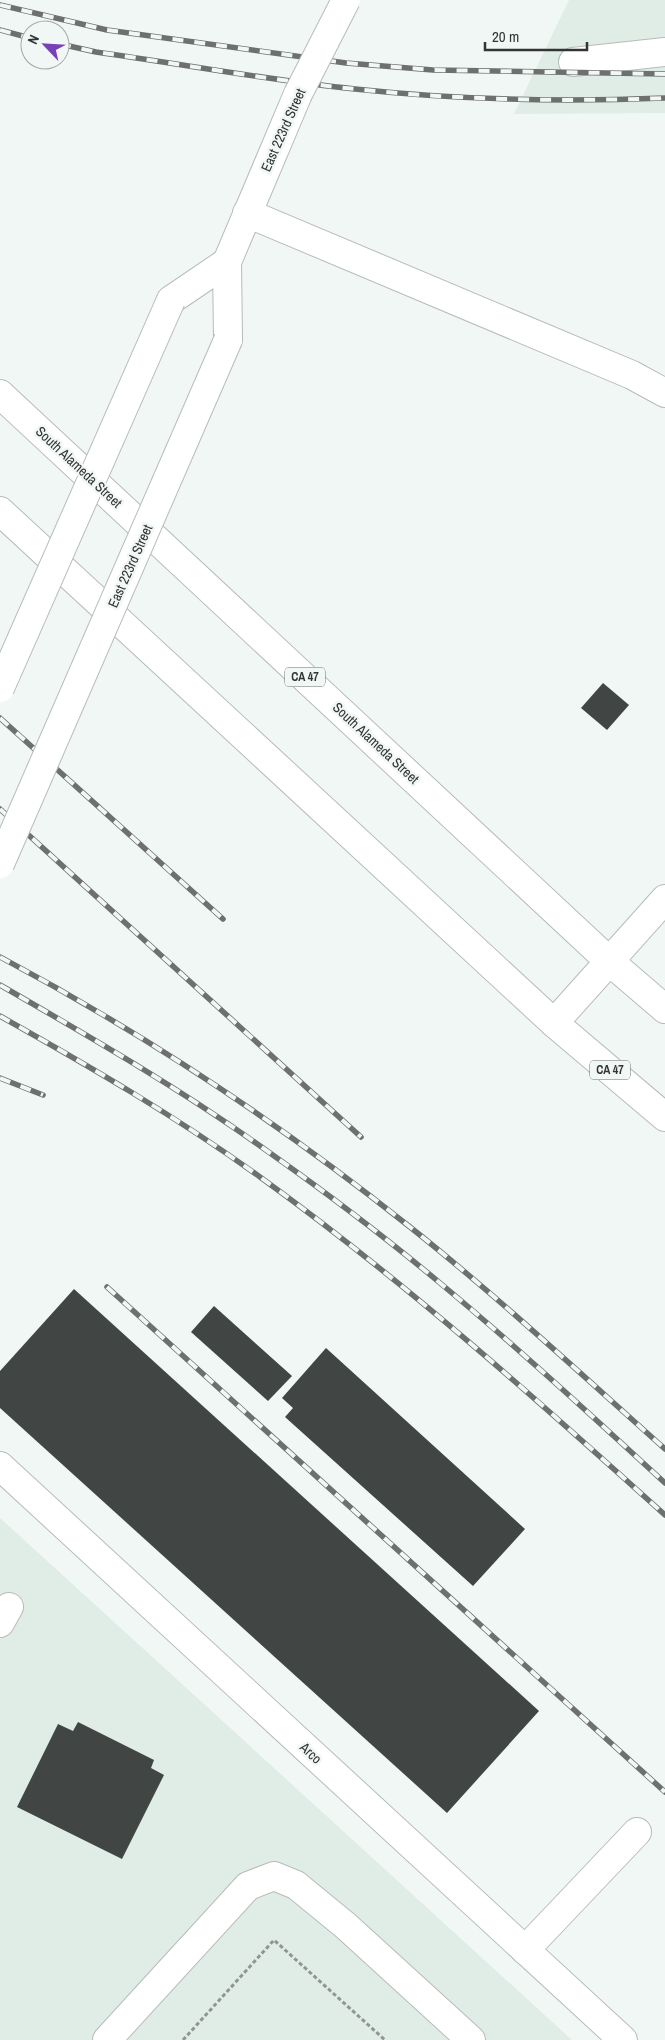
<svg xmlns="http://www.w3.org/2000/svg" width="665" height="2040" font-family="'Archivo Narrow',sans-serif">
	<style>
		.built { fill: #dfede6 }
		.building { fill: #414543 }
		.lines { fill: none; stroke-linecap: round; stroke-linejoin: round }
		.minor-casing { stroke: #b7bcba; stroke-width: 30 }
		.major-casing { stroke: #b7bcba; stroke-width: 30 }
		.path { stroke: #919593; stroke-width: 3; stroke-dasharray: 4 2.5; stroke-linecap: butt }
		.minor { stroke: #fff; stroke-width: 28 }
		.major { stroke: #fff; stroke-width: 28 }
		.rail-casing { stroke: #6d706f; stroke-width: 5.5 }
		.rail { stroke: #f1f7f4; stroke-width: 4; stroke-dasharray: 11; stroke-linecap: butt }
		.major-bridge-casing { stroke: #b7bcba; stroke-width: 30; stroke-linecap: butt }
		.major-bridge { stroke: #fff; stroke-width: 28 }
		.labels { text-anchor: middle; stroke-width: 5; stroke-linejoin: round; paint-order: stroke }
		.shield { fill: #f1f7f4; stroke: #6c6f6e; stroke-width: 1 }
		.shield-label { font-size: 12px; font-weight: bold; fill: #333534 }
		.street-label { font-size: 14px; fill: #333534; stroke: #f1f7f4 }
	</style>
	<rect width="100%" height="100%" fill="#f1f7f4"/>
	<!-- built -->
	<g class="built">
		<polygon points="569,0 665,0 665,113 514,114"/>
		<polygon points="0,1518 572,2040 0,2040"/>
	</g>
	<!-- building -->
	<g class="building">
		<polygon points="603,683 629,705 607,730 581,708"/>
		<polygon points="74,1289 539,1711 447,1813 0,1408 0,1371"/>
		<polygon points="214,1306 292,1376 268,1401 191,1332"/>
		<polygon points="326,1348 525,1529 473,1586 285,1417 293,1408 282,1398"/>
		<polygon points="78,1722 154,1760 151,1768 164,1775 122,1859 17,1807 58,1724 73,1731"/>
	</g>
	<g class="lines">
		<defs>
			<g id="minor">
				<polyline points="573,62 665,52"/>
				<polyline points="0,1466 623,2040"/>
				<polyline points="0,1623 9,1607"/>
				<polyline points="525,1950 637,1832"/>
				<polyline points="107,2040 248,1886 274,1876 296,1885 346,1926 471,2040"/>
			</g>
			<g id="major">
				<polyline points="247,213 632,375 665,393"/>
				<polyline points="171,300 227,262"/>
				<polyline points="228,340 227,262 298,94"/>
				<polyline points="0,394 609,961 665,1009"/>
				<polyline points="0,511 554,1023 665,1117"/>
				<polyline points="554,1023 665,899"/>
			</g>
		</defs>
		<!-- minor casing -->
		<use href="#minor" class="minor-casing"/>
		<!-- major casing -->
		<use href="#major" class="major-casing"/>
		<!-- path -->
		<polyline class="path" points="183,2040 274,1940 385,2040"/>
		<!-- minor -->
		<use href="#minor" class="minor"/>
		<!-- major -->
		<use href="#major" class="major"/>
		<defs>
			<g id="rail">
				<polyline points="0,5 107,30 346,63 433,70 665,74"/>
				<polyline points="0,30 30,38"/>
				<path d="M60,44L96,52C182,64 268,80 355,89C458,100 562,102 665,98"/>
				<polyline points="0,718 223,919"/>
				<polyline points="0,809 361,1137"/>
				<path d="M0,957C145,1034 282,1125 410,1227C498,1297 581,1374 665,1449"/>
				<path d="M0,985C92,1038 184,1091 270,1153C328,1194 385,1237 440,1283C517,1347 591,1415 665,1483"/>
				<path d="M0,1016C89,1066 177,1117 260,1177C403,1280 534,1397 665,1515"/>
				<polyline points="0,1078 43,1095"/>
				<polyline points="107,1287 665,1792"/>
			</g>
		</defs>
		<!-- rail casing -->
		<use href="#rail" class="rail-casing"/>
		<!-- rail -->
		<use href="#rail" class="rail"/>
		<defs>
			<g id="major-bridge">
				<polyline points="298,94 346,0"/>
				<polyline points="0,688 171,300"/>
				<polyline points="0,864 228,340"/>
			</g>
		</defs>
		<!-- major-bridge casing -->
		<use href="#major-bridge" class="major-bridge-casing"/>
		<!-- major-bridge -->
		<use href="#major-bridge" class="major-bridge"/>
	</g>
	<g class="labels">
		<!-- shield labels -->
		<g class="shield">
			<rect x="285" y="667.5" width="40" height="19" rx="4"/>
			<rect x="590" y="1060.5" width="40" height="19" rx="4"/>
		</g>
		<g class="shield-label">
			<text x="305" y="681">CA 47</text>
			<text x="610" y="1074">CA 47</text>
		</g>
		<!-- street labels -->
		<g class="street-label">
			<text transform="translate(283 130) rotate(-66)" y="5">East 223rd Street</text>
			<text transform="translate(79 467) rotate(43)" y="5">South Alameda Street</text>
			<text transform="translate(130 566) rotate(-66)" y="5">East 223rd Street</text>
			<text transform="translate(376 743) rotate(43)" y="5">South Alameda Street</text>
			<text transform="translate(311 1753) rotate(43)" y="5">Arco</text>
		</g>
	</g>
	<!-- north arrow -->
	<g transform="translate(45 45) rotate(295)"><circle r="24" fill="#f1f7f4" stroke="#a5a9a7"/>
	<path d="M0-4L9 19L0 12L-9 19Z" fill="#7941b7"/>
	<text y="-8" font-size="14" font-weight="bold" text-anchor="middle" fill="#333534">N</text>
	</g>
	<!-- scale -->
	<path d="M485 42v8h102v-8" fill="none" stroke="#333534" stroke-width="2.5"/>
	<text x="492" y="42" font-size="15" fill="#333534" stroke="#f1f7f4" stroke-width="4" paint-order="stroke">20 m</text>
</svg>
